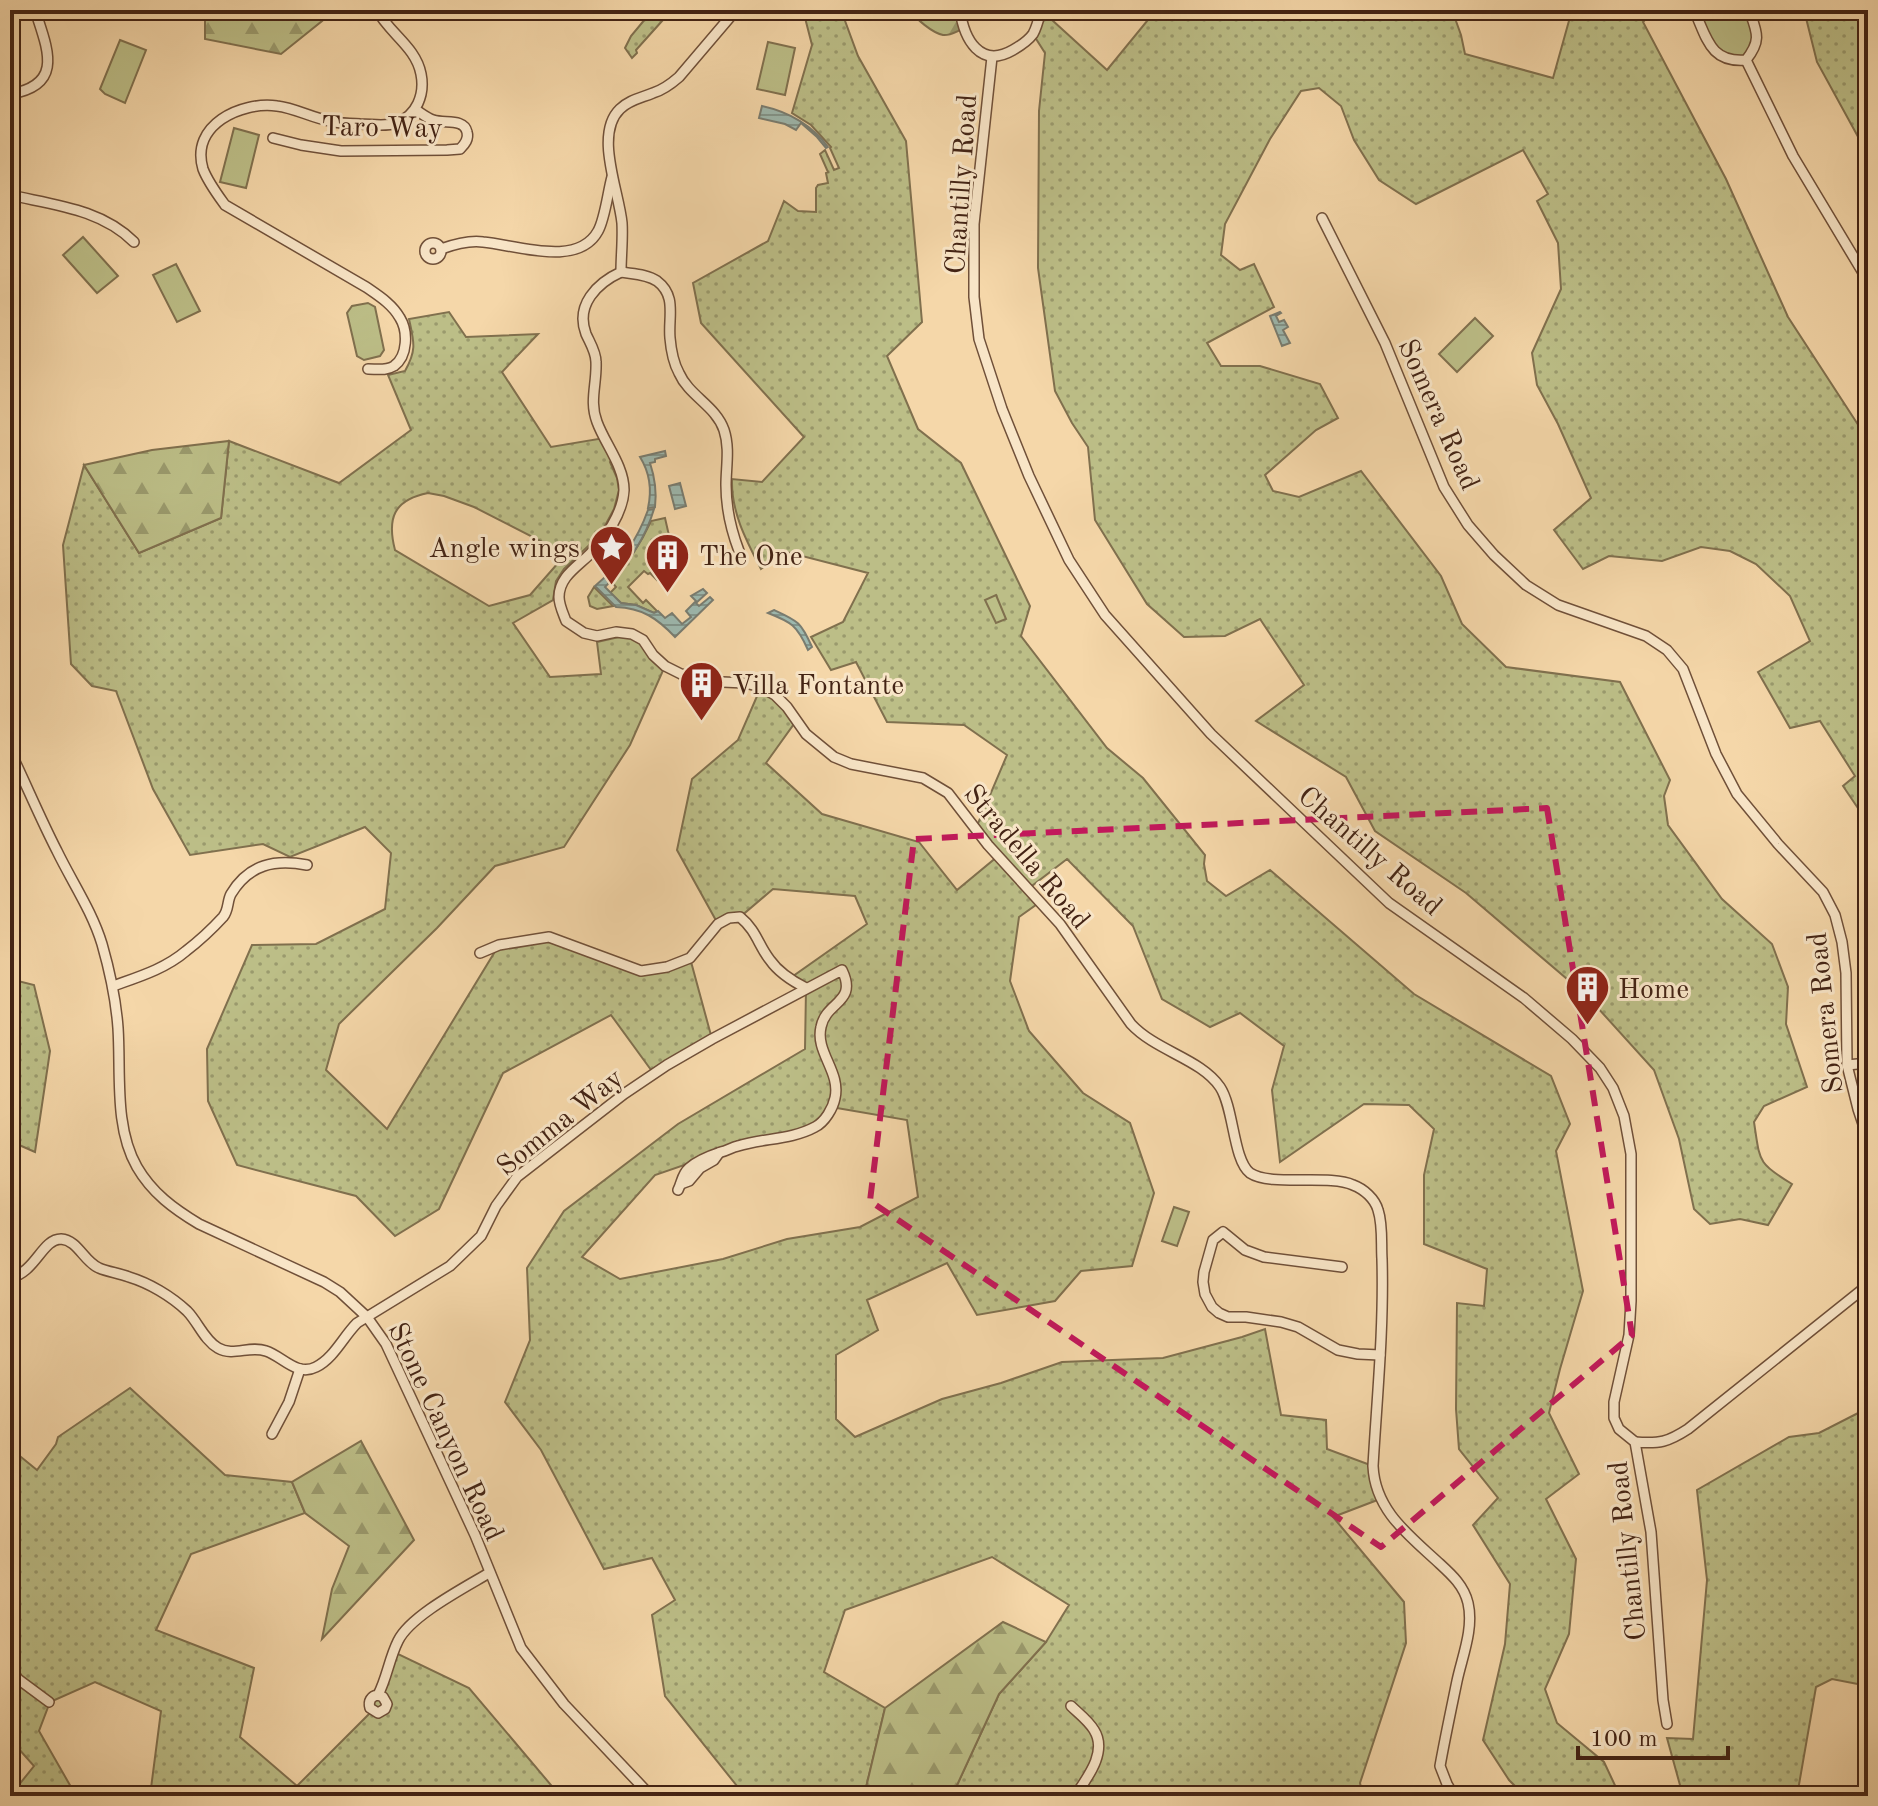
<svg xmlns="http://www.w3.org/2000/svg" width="1878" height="1806" font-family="'Old Standard TT',serif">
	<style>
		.grass { fill: url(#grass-dots); stroke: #80704e; stroke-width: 2; fill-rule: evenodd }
		.forest { fill: url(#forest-firs); stroke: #80704e; stroke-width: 2 }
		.garden { fill: #bcbe87; stroke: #80704e; stroke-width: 2 }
		.water { fill: url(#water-rules); stroke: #797c70; stroke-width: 2 }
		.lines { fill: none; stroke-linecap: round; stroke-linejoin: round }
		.street-casing { stroke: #705039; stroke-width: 12 }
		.street { stroke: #f8e5c7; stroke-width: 9 }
		.marked { fill: none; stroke: #c2185b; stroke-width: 6; stroke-dasharray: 16 10; stroke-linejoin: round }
		.labels { text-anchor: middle; stroke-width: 6; stroke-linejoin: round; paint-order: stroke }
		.street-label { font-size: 28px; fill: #432314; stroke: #f8e5c7 }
		.poi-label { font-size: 28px; fill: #432314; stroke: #f8e5c7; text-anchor: start }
	</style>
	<defs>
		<pattern id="grass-dots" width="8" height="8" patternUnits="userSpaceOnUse" patternTransform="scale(2)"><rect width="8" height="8" fill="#bcbe87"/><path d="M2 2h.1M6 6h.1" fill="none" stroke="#9a9a6d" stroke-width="1.8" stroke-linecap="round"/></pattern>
		<pattern id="forest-firs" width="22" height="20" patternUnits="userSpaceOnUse" patternTransform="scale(2)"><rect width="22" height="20" fill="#bcbe87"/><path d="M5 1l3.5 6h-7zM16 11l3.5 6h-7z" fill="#9a9a6d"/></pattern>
		<pattern id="water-rules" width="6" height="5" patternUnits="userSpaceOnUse" patternTransform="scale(2)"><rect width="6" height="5" fill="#9db8ae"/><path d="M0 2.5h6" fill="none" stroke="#82958c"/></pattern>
	</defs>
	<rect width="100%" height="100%" fill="#f5d7a9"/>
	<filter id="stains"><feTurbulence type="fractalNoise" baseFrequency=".0025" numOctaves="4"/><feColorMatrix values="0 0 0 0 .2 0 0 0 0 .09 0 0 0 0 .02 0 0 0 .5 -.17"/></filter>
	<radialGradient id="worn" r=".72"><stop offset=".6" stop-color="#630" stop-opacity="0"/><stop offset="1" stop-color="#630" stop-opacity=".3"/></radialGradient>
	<!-- grass -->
	<g class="grass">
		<path d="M803,10H841L858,56L906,141L922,322L887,356L918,429L961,463L1030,606L1021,636L1107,748L1143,778L1205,855L1204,864L1207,881L1226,896L1270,870L1414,994L1551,1076L1570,1124L1556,1151L1583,1291L1560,1369L1549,1413L1579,1474L1546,1499L1576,1559L1569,1634L1545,1689L1557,1723L1604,1762L1620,1796H1525L1509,1780L1483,1740L1505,1644L1510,1584L1473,1525L1498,1498L1459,1449L1456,1409L1457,1303L1484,1306L1487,1269L1424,1244V1175L1434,1129L1409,1105L1364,1104L1280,1162L1272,1090L1284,1046L1240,1013L1210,1027L1162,999L1133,926L1067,859L1028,889L1040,902L1019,917L1010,981L1029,1031L1083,1093L1130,1123L1154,1193L1132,1266L1081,1271L1055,1301L977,1315L947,1263L867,1300L878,1330L836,1355V1419L855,1437L942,1399L1001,1383L1062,1362L1163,1358L1242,1337L1265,1329L1281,1415L1326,1420L1327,1449L1373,1466L1380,1499L1333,1517L1404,1602L1406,1643L1360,1783L1363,1796H952L999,1694L1046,1642L1069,1605L992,1557L845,1610L824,1672L885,1708L864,1796H745L665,1696L652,1615L675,1600L652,1558L604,1569L541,1450L505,1402L530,1340L527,1268L564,1211L678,1124L805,1049L806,989L789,979L867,924L855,896L773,889L740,917L718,924L677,850L692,779L738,740L761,687L796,721L766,763L822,814L919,842L957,890L998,856L976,828L1007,755L964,725L887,722L856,662L831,670L811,637L843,622L868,573L783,551L761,569C746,540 731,512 732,479L762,482L804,437L701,323L693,283L768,241L784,201L798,211L816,212V188L818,185L828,183L826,173L828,172L820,154L825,150L834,170L839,168L830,148L831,147L811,125L792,113L812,45ZM831,1107L907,1120L918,1197L860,1227L787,1239L723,1259L620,1279L582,1257L655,1175L719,1153L817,1126Z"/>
		<path d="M1041,10L1107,70L1156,10H1452L1461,35L1465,54L1553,78L1572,10H1654L1643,22L1726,179L1788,317L1868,440V823L1843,786L1855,776L1820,721L1790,728L1758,672L1810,641L1790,596L1756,564L1730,551L1701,547L1662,561L1609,556L1583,569L1554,530L1591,498L1558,424L1537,385L1532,353L1561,289L1558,243L1537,201L1548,194L1523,150L1416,204L1379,180L1354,140L1341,106L1319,88L1301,91L1270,139L1225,224L1221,255L1240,270L1254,264L1274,307L1207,343L1221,366H1260L1320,384L1338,418L1316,430L1265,475L1273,491L1299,497L1361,471L1441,576L1462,624L1506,667L1620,682L1670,780L1664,796L1668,825L1722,899L1772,944L1788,987L1786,1024L1807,1087L1764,1106L1754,1122C1760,1161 1757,1163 1792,1184L1768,1225L1740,1219L1710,1224L1694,1209L1679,1139L1654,1070L1587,996L1466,893L1375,831L1346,777L1256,721L1304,685L1260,619L1225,636L1184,637L1147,604L1095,520L1088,447L1072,423L1055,391L1038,268L1039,111L1045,53L1033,34Z"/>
		<polygon points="1804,10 1868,10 1868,155 1817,62"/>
		<polygon points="651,12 662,21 636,50 637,53 632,58 625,48 631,36"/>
		<path d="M449,312L466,337L538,334L502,372L551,447L604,438L614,459L610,462L617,478L619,490L614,509L600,535L564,569L556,581L553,600L513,623L550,677L601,674L597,642L632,634L665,666L630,745L564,847L495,866L437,928L339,1024L326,1070L387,1129L499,945L549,937L641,971L690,958L712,1039L654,1074L611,1015L503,1073L439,1209L395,1236L356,1196L237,1165L208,1101L207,1049L252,945L316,944L385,909L391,853L365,827L290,857L263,844L190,855L153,789L116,691L92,686L71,664L63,545L84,465L139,553L221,518L229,441L339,483L411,430L388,375L405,371C417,350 414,342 409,319ZM428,493L444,496L474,507L566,554L530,595L489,606L395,550C387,519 393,500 428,493Z"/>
		<path d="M665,518L675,562L657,580L650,573L648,574L644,571L628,587L643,603L646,600L657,611L654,613L636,605L621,603L610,593L616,587L611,581C628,563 641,543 651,521Z"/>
		<polygon points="594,587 613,606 597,609 590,606 588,597"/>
		<polygon points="10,979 34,985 50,1051 35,1152 10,1141"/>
		<polygon points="130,1388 225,1475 292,1482 305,1513 191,1554 156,1630 254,1668 240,1737 297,1786 372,1711 372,1697 394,1652 469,1688 556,1791 549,1796 150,1796 161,1711 95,1682 50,1702 39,1731 71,1787 64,1796 10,1796 34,1766 10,1739 10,1448 37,1470 56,1444 58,1437"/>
		<polygon points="1868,1408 1868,1686 1832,1679 1816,1687 1797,1796 1683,1796 1667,1738 1693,1739 1707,1580 1697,1490 1789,1437 1819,1433"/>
	</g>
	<!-- forest -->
	<g class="forest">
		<polygon points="205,10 313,10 322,21 281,54 205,39"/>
		<path d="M911,10H960L963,29C957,31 950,36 943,35C933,33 915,19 911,10Z"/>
		<polygon points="229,441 221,518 139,553 84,465 152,450"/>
		<polygon points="361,1441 414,1540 322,1639 332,1589 349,1546 305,1513 292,1482"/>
		<polygon points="1003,1622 1046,1642 999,1694 952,1796 864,1796 885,1708"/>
	</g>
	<!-- garden -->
	<g class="garden">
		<polygon points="1694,10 1749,10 1756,28 1746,60 1719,56"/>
		<polygon points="120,40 146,50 125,103 105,94 100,89"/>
		<polygon points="768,42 795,48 785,95 757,89"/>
		<polygon points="234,128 259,135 246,188 220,182"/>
		<polygon points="83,237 118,276 97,293 63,255"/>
		<polygon points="176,264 200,311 177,322 153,275"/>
		<polygon points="368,303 375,307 384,350 380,356 364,360 357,356 347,313 352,306"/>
		<polygon points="1475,318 1493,336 1457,372 1439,354"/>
		<polygon points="996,595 1006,619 996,623 985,600"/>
		<polygon points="1174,1207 1189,1212 1177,1246 1162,1241"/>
	</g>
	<!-- water -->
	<g class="water">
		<path d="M762,106C789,112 811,124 828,147L826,148L817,137L801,123L796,130L785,124L759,118Z"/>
		<polygon points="1280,312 1281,313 1276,316 1279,322 1284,320 1288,327 1283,330 1290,343 1282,346 1270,316"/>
		<path d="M665,451L666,456L655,459V462L650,463C655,478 657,491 655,507L648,508C652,490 650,473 640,457Z"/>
		<polygon points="680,483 686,506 675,509 669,486"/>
		<path d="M654,509C645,540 627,565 605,587L621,603L636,605L654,613L658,611L665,618L672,613L682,624L691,617L686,611L696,601L691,596L703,589L707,593L696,603L699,606L710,597L713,600L675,637C657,618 642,608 616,607L595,586C620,565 637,541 648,510Z"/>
		<path d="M774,610C798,621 801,622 812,647L808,650C797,625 791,622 768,613Z"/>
	</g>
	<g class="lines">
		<defs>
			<g id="street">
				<path d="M736,10L679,77C671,84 663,90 653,93C641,98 629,100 620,109C594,134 619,191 622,223C623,239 621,256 621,272C597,283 575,305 586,334C590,343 596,352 596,362C597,384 589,401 597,422C605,444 624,466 624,490C623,513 605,539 590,554C577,567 559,577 559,597C559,605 563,613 566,621L584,633L597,636L616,632L632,634L643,640L653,655L665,666L681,674L700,681L745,683L761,687L775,695L787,707L806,734L834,757L851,764L923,778L948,793L988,845L1060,924L1131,1024C1156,1051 1201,1059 1220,1087C1234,1108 1233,1160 1250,1173C1271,1187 1329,1174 1353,1185C1364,1189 1375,1199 1378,1210C1383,1225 1381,1243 1382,1259C1384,1328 1377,1397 1373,1466C1375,1511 1410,1536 1440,1564C1452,1575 1464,1586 1468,1603C1474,1629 1462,1657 1457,1681C1451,1710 1445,1738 1440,1766L1447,1784L1454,1796"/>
				<path d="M960,10C964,39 980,69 1013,50C1020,46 1028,41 1033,34C1037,27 1039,18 1041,10"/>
				<path d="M1694,10C1707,38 1710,63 1746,60C1762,40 1757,32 1749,10"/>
				<polyline points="992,57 974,224 974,297 979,339 1002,409 1029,476 1069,560 1105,615 1211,734 1389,903 1524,998 1572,1039 1600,1068 1613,1088 1624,1116 1631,1154 1631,1301 1629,1335 1614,1402 1614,1418 1619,1429 1635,1442 1651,1532 1663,1700 1667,1724"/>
				<polyline points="1746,60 1793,156 1868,281"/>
				<path d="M10,94C65,85 47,48 35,10"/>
				<path d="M273,138L301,145L341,151L447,150L460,149C465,144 469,139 467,132C464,118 444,124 433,120C427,118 421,113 416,110"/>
				<path d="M10,195C54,205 101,209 134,242"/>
				<polyline points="1322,218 1385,343 1444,487 1468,525 1494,555 1526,585 1558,605 1646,636 1667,650 1683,669 1716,754 1737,794 1778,844 1823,892 1835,915 1842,942 1846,973 1847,1065 1858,1109 1868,1139"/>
				<circle cx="433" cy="251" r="8"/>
				<path d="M441,249C455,244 469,240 483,242C516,245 578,268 598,231C605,219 608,191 612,177"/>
				<path d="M621,272C633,274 647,274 657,281C677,296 668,317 670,338C671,350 673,362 679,373C689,396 716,406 724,430C730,448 726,467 726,485C726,508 731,530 739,551"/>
				<path d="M368,369C377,369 386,371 394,366C408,356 408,331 400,318C392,304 379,296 366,287L225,205C217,194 208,182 203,169C190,125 241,101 277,106C295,108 312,118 330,121C339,124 350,123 360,124C372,124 385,127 396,123C417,116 425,94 421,74C416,47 389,33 377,10"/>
				<path d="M10,751C26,784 40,818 57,851C72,882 92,911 102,944C110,972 116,1000 118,1028C121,1073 114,1127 137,1167C152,1193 174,1209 199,1224L324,1282L340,1292L367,1317L386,1344L475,1535L521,1648L564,1704L651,1796"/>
				<path d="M480,953L499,945L549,937L641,971L667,967L690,958L718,924L729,918L740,917C757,931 758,945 770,960C779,973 792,981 806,988"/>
				<path d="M113,986C138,977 165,969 186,951C199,941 212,929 223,917C229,910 227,901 231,894C249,864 275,859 307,865"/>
				<polyline points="1847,1065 1868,1063"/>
				<polyline points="681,1184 689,1181 700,1168 714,1160 719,1153"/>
				<polyline points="1342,1267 1264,1257 1245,1250 1223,1232 1213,1240 1204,1272 1203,1282 1205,1294 1212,1307 1219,1313 1228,1317 1246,1317 1281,1322 1298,1327 1338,1350 1358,1354 1380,1355"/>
				<path d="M10,1278C36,1272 42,1239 61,1239C78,1240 84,1262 99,1268C108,1272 119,1273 129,1277C149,1283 171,1296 187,1311C198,1322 204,1340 218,1348C234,1357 249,1345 266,1351C282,1356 297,1377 316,1367C334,1358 343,1337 357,1323L450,1266L481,1236L496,1206L517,1177L624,1094L667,1065L712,1039L842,970C858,1003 826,1001 821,1027C815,1052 841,1072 835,1098C833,1108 825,1122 815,1127C791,1140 763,1138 738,1146C732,1147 727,1151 721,1152C709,1156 698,1160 689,1168C682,1174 682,1182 678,1190"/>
				<polyline points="272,1434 289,1402 300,1369"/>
				<path d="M1635,1442C1660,1444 1668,1442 1688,1429L1868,1285"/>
				<polyline points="10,1668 18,1679 49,1702"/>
				<path d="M378,1695L383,1697L387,1704L385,1709L378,1713L370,1708C368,1701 371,1696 378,1695C387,1678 389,1659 398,1641C410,1616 464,1588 489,1573"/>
				<path d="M1071,1706C1078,1713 1088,1720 1094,1730C1108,1752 1087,1778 1075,1796"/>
				<polyline points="1866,1796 1868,1787"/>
			</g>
		</defs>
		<!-- street casing -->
		<use href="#street" class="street-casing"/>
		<!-- street -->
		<use href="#street" class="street"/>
	</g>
	<!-- marked area -->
	<path class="marked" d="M1547,808L1632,1335L1381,1547L870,1201L914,839Z"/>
	<!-- icons -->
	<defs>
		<symbol id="sight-pin" viewBox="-11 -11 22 30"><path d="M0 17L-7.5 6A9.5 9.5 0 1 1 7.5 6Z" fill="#8f2418" stroke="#f8e5c7"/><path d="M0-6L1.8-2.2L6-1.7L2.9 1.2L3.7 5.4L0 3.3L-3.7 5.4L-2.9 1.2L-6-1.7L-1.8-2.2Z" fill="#fff"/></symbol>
		<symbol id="building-pin" viewBox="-11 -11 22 30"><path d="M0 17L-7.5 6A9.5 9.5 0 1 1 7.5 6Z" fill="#8f2418" stroke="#f8e5c7"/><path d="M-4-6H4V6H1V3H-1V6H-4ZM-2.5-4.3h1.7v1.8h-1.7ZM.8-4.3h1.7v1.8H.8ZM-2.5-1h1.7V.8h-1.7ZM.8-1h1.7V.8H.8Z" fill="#fff"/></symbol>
	</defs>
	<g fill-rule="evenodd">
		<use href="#sight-pin" x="586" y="522" width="51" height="69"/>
		<use href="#building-pin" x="642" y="530" width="51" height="69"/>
		<use href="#building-pin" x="676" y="658" width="51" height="69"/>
		<use href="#building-pin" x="1562" y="962" width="51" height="69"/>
	</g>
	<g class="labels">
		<!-- street labels -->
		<g class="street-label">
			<text transform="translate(382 126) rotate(1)" y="10">Taro Way</text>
			<text transform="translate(960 184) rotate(-86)" y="10">Chantilly Road</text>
			<text transform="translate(1440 414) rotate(66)" y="10">Somera Road</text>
			<text transform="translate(1371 850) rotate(41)" y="10">Chantilly Road</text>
			<text transform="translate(1028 856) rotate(50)" y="10">Stradella Road</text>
			<text transform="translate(1824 1013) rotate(-96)" y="10">Somera Road</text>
			<text transform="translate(559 1121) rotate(-39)" y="10">Somma Way</text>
			<text transform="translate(447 1431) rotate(65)" y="10">Stone Canyon Road</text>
			<text transform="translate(1626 1551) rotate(-96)" y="10">Chantilly Road</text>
		</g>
		<!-- poi labels -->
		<g class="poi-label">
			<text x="580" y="557" text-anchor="end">Angle wings</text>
			<text x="699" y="565">The One</text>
			<text x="732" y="694">Villa Fontante</text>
			<text x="1618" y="998">Home</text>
		</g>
	</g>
	<!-- margin -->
	<rect width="1878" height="1806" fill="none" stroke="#f5d7a9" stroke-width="40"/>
	<rect x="12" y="12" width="1854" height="1782" fill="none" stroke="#432314" stroke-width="4"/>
	<rect x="20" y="20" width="1838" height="1766" fill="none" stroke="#432314" stroke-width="2"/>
	<!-- scale -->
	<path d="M1578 1746v12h150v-12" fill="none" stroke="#432314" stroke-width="4"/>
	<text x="1590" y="1746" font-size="24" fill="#432314" stroke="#f8e5c7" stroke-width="6" paint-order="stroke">100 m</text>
	<rect width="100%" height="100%" filter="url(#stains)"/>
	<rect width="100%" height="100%" fill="url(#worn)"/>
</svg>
